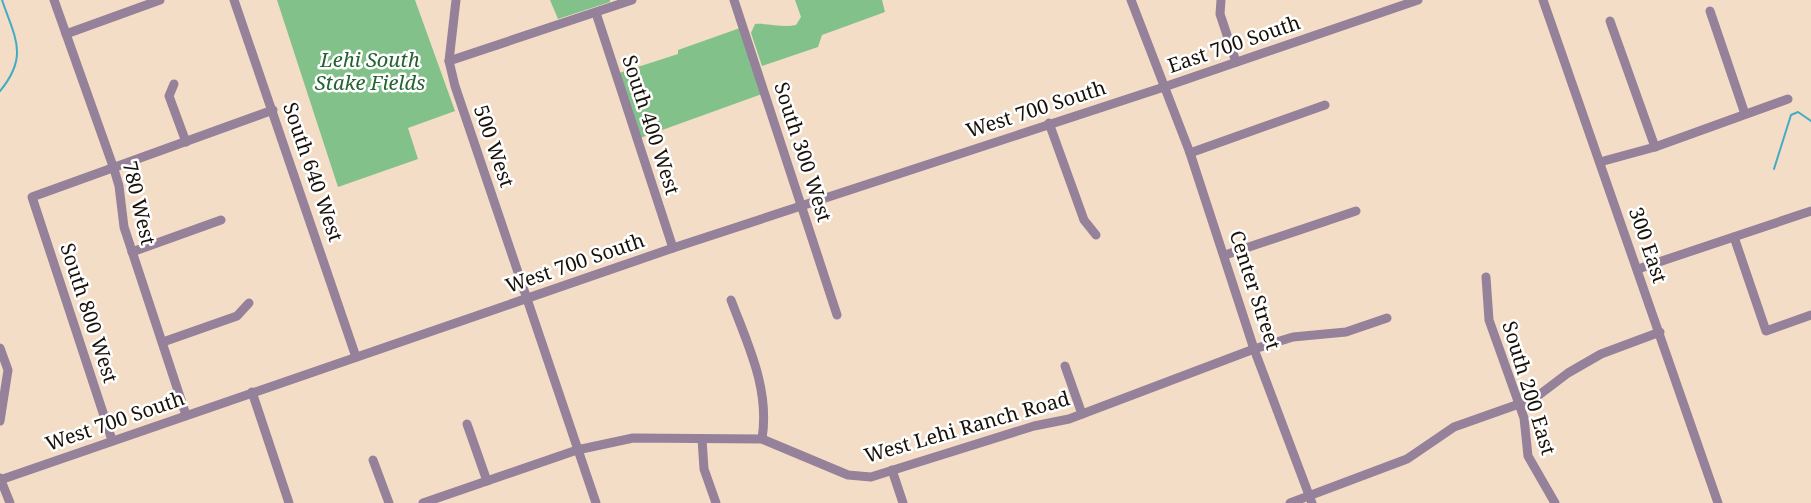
<svg xmlns="http://www.w3.org/2000/svg" width="1811" height="503" font-family="'Noto Serif',serif">
	<style>
		.green { fill: #82c18a }
		.lines { fill: none; stroke-linecap: round; stroke-linejoin: round }
		.stream { stroke: #42acc5; stroke-width: 2 }
		.minor { stroke: #96819a; stroke-width: 9 }
		.labels { text-anchor: middle; stroke-width: 5; stroke-linejoin: round; paint-order: stroke }
		.street-label { font-size: 20px; fill: #181109; stroke: #fff }
		.park-label { font-size: 20px; font-style: italic; fill: #226330; stroke: #fff }
	</style>
	<rect width="100%" height="100%" fill="#f4ddc7"/>
	<!-- green -->
	<g class="green">
		<polygon points="277,0 415,0 455,111 408,128 418,159 338,187"/>
		<polygon points="550,0 610,0 610,2 558,19"/>
		<path d="M795,0H882L885,12L822,35L818,47L762,66L751,33L755,24C770,23 782,28 796,25L801,17Z"/>
		<polygon points="740,28 762,94 640,138 619,73 678,54 678,50"/>
	</g>
	<g class="lines">
		<!-- stream -->
		<g class="stream">
			<path d="M0,91C29,56 15,38 2,0"/>
			<polyline points="1774,169 1791,115 1798,112 1811,121"/>
		</g>
		<!-- minor -->
		<g class="minor">
			<polyline points="54,0 114,169 119,186 124,227 186,415"/>
			<polyline points="234,0 356,357"/>
			<polyline points="456,0 449,61 455,86 596,503"/>
			<polyline points="734,0 837,315"/>
			<polyline points="1131,0 1190,153 1254,349 1312,503"/>
			<polyline points="1221,0 1220,14 1236,62"/>
			<polyline points="1543,0 1718,503"/>
			<polyline points="1710,11 1745,114"/>
			<polyline points="596,13 673,248"/>
			<polyline points="1610,21 1655,147"/>
			<polyline points="66,34 160,0"/>
			<polyline points="449,61 632,0"/>
			<polyline points="174,84 169,96 186,142"/>
			<polyline points="1049,123 1084,220 1096,235"/>
			<polyline points="1190,153 1325,105"/>
			<polyline points="1600,162 1655,147 1788,99"/>
			<polyline points="1734,237 1766,331 1811,315"/>
			<polyline points="132,252 221,220"/>
			<polyline points="1225,255 1356,211"/>
			<polyline points="1638,269 1811,211"/>
			<polyline points="1486,277 1489,320 1524,418 1528,456 1555,503"/>
			<path d="M731,300C748,345 770,389 762,439"/>
			<polyline points="163,342 237,316 249,303"/>
			<polyline points="0,348 8,370 0,421"/>
			<polyline points="1065,366 1082,414"/>
			<polyline points="252,392 289,503"/>
			<polyline points="467,424 487,481"/>
			<polyline points="702,439 704,469 716,503"/>
			<polyline points="112,440 32,197 273,110"/>
			<polyline points="373,460 389,503"/>
			<polyline points="892,470 903,503"/>
			<polyline points="0,478 10,503"/>
			<polyline points="0,480 673,248 1164,87 1418,0"/>
			<polyline points="423,503 577,450 633,438 762,439 848,475 871,477 1034,426 1069,419 1254,349 1293,337 1346,332 1387,318"/>
			<polyline points="1290,503 1407,459 1454,427 1519,404 1539,395 1568,373 1601,354 1660,332"/>
		</g>
	</g>
	<g class="labels">
		<!-- street labels -->
		<g class="street-label">
			<text transform="translate(1234 44) rotate(-19)" y="7">East 700 South</text>
			<text transform="translate(1036 109) rotate(-18)" y="7">West 700 South</text>
			<text transform="translate(651 125) rotate(72)" y="7">South 400 West</text>
			<text transform="translate(494 146) rotate(71)" y="7">500 West</text>
			<text transform="translate(803 152) rotate(72)" y="7">South 300 West</text>
			<text transform="translate(313 172) rotate(71)" y="7">South 640 West</text>
			<text transform="translate(139 203) rotate(77)" y="7">780 West</text>
			<text transform="translate(1648 245) rotate(71)" y="7">300 East</text>
			<text transform="translate(575 263) rotate(-19)" y="7">West 700 South</text>
			<text transform="translate(1255 290) rotate(72)" y="7">Center Street</text>
			<text transform="translate(89 313) rotate(72)" y="7">South 800 West</text>
			<text transform="translate(1529 388) rotate(73)" y="7">South 200 East</text>
			<text transform="translate(115 421) rotate(-19)" y="7">West 700 South</text>
			<text transform="translate(967 427) rotate(-16)" y="7">West Lehi Ranch Road</text>
		</g>
		<!-- park labels -->
		<g class="park-label">
			<text x="370" y="67">Lehi South<tspan x="370" dy="23">Stake Fields</tspan></text>
		</g>
	</g>
</svg>
